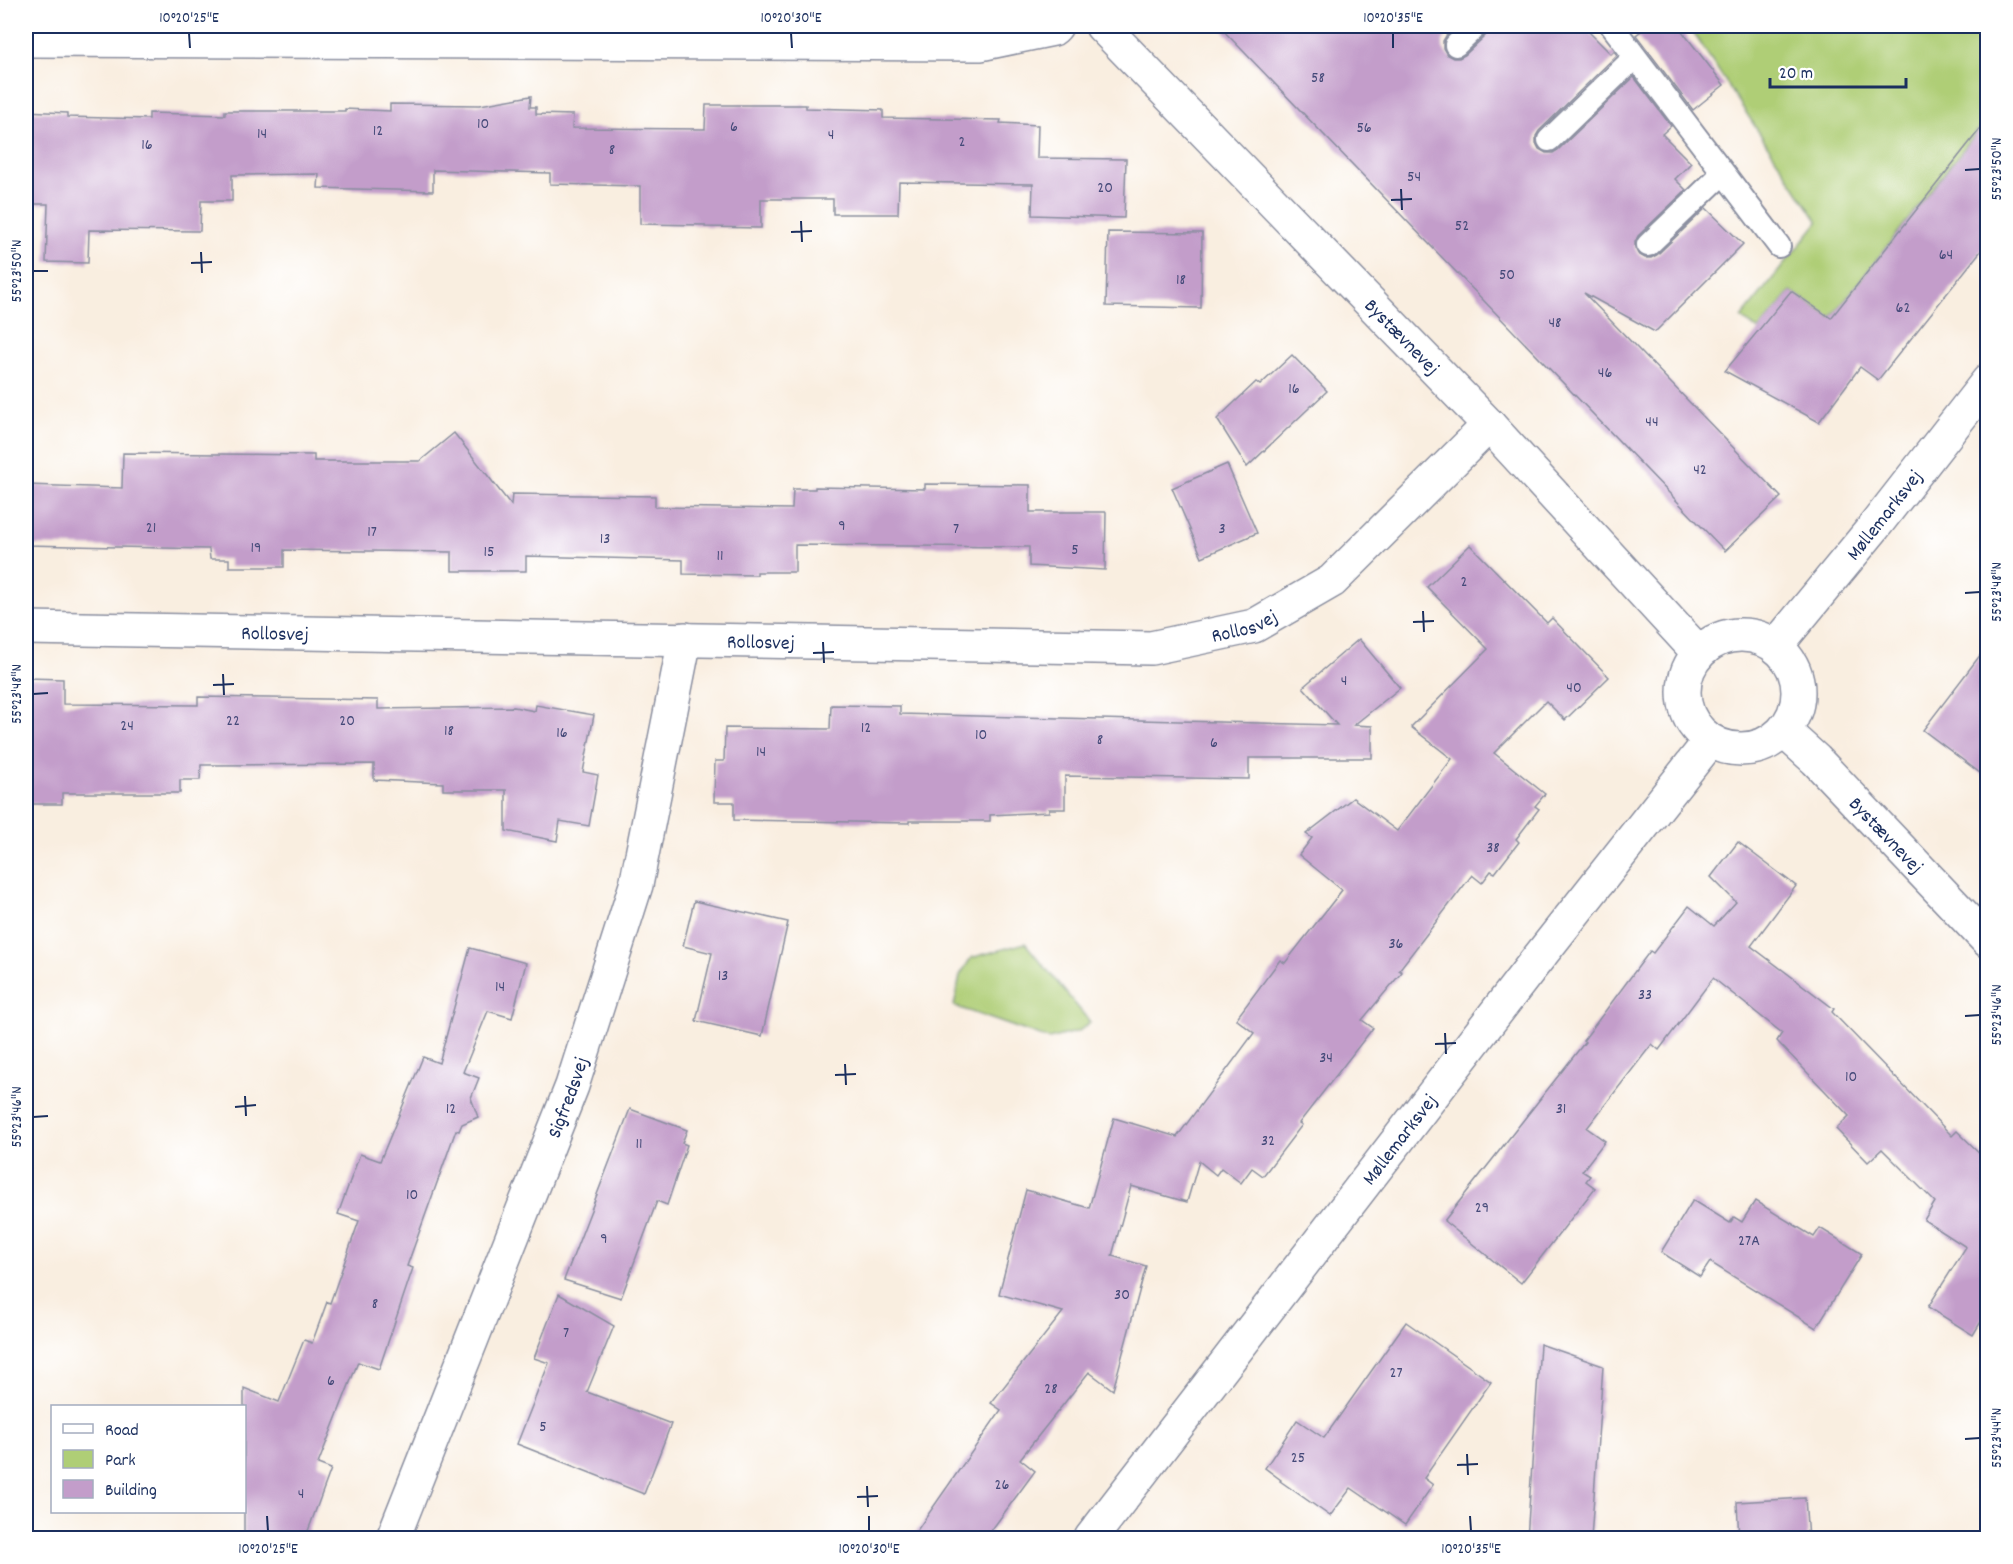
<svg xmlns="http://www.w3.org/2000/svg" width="2013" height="1564" font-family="Dekko,sans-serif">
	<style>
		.green { fill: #afce76; stroke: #657e6a; stroke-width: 1.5 }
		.building { fill: #c39dca }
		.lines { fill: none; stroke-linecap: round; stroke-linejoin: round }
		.lane-casing { stroke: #8a8e9f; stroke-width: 26 }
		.street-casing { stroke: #8a8e9f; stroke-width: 36 }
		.lane { stroke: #fff; stroke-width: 22 }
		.street { stroke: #fff; stroke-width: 33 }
		.ticks { fill: none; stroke: #1b2f5e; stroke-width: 2 }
		.labels { text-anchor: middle; stroke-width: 5; stroke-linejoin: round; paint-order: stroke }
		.number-label { font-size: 16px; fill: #454a79 }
		.street-label { font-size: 20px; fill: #1b2f5e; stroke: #fff }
		.neatline { fill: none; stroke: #1b2f5e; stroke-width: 2 }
		.ticks-label { font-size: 15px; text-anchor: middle; fill: #1b2f5e }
	</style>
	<rect width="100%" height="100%" fill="#fff"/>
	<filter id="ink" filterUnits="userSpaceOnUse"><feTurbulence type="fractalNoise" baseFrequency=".0167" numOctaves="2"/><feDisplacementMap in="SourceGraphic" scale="12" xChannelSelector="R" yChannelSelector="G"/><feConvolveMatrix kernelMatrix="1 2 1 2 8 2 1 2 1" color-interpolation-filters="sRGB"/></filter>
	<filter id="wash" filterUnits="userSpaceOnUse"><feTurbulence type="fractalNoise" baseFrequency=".008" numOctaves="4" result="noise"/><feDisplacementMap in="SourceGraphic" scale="24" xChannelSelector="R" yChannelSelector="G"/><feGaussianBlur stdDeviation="1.35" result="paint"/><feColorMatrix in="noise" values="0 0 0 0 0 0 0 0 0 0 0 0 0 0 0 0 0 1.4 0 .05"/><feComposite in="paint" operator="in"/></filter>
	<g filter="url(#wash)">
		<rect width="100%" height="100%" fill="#f9eee0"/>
		<!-- green -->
		<g class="green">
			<polygon points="1689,26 1987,26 1987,119 1831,318 1791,291 1759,330 1741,318 1818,222"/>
			<polygon points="1025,943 1090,1022 1079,1031 1049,1039 954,1006 960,975 971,958"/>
		</g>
		<g id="blocks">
			<!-- building -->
			<g class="building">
				<polygon points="1219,26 1457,26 1446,36 1443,41 1443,48 1447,55 1453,58 1459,58 1465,55 1485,36 1489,26 1583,26 1611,54 1614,51 1617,55 1539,131 1536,136 1536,143 1539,149 1546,153 1553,153 1558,150 1634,77 1671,126 1662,134 1691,163 1675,179 1686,190 1638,236 1635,242 1635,248 1638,254 1645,258 1651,258 1657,255 1706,208 1743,244 1655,332 1584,293 1781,497 1725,551"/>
				<polygon points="1648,26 1678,26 1724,85 1693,110 1636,35"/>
				<polygon points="531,96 530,107 536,107 536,114 573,115 572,128 705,129 706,105 806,105 806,108 883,110 883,118 1001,120 1000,123 1038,125 1037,158 1126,159 1124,218 1032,215 1033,184 899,182 898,214 833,214 833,199 761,199 761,228 705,227 705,225 640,224 640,186 550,184 550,173 433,170 433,191 318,188 319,174 232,175 232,201 201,201 200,231 89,230 88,263 46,262 48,204 26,204 26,111 67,113 67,117 149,119 149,113 225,115 225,111 345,111 345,109 390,111 390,104 480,105"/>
				<polygon points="1988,119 1988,242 1878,380 1860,367 1819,422 1725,371 1791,291 1831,318"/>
				<polygon points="1108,232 1202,233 1201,308 1106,306"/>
				<polygon points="1292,355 1327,391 1247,467 1217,419 1256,382 1260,385"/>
				<polygon points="454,433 511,505 512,494 655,496 655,507 792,509 793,489 815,489 815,487 925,489 925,484 1030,485 1030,512 1106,512 1105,570 1029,566 1029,547 795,545 795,572 757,572 757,575 683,574 683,560 526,556 526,571 452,571 452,552 284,550 284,567 229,567 229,559 210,559 209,549 26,545 26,485 122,488 123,453 314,455 314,461 420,461"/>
				<polygon points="1227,464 1257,533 1202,557 1172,488"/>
				<polygon points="1470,545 1547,623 1552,618 1609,677 1565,720 1546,701 1494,753 1545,794 1535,806 1539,809 1516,839 1519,842 1495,873 1491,871 1482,883 1472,875 1399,970 1402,972 1362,1020 1373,1028 1299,1123 1302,1125 1263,1176 1252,1168 1241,1183 1221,1168 1216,1175 1199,1161 1187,1202 1131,1186 1112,1256 1146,1266 1113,1390 1089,1372 1020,1459 1035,1471 985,1539 911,1539 1001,1410 991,1403 1063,1312 999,1294 1026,1190 1089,1208 1114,1118 1177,1137 1254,1033 1236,1019 1280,960 1285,963 1342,890 1299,855 1312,838 1306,834 1353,798 1397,831 1452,759 1411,727 1488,649 1427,587"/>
				<polygon points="1359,639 1400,688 1354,725 1372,726 1372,758 1249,758 1249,779 1065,776 1065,809 1049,809 1049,812 990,815 990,821 909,821 909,823 734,820 734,802 714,802 715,761 724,761 725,728 830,729 831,705 900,706 900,714 1337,725 1303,687"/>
				<polygon points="1988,645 1988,779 1923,730"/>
				<polygon points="26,678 63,679 63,704 198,705 198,697 269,698 378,700 378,709 514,707 535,711 536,705 594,715 583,772 598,775 589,826 560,821 557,841 506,831 506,790 443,790 443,783 374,780 374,764 201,765 200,780 180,780 180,793 62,793 62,804 26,804"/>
				<polygon points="1738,842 1796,886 1751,946 1834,1009 1832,1012 1952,1136 1957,1131 1988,1161 1988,1310 1973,1335 1928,1307 1966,1247 1924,1220 1935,1202 1882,1149 1868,1162 1836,1129 1849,1116 1777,1041 1782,1033 1713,978 1659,1050 1652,1044 1587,1128 1605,1141 1582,1171 1590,1176 1586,1181 1595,1188 1521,1283 1444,1221 1585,1042 1583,1041 1650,951 1653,953 1689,906 1714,926 1736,902 1711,877"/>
				<polygon points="694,901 788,922 762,1036 696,1021 712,953 683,946"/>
				<polygon points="470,948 526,963 512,1018 488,1011 463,1072 479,1078 471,1098 478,1117 462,1124 459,1131 456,1130 407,1266 413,1268 379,1369 358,1362 318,1464 331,1469 305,1539 259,1539 244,1533 244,1388 279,1402 304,1340 312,1343 327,1302 330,1303 359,1221 338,1214 360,1154 380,1161 423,1057 439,1063"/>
				<polygon points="630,1109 687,1130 682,1143 687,1145 667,1205 657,1201 621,1298 564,1280"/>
				<polygon points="1693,1200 1730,1223 1734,1217 1742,1222 1755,1201 1814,1237 1820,1228 1862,1254 1816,1328 1710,1262 1700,1277 1661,1252"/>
				<polygon points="559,1294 614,1326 587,1392 671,1424 644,1494 517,1444 549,1363 534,1358"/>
				<polygon points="1406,1322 1491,1382 1424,1478 1433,1485 1405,1525 1351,1488 1330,1516 1280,1481 1281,1480 1265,1468 1297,1420 1324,1438"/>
				<polygon points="1540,1344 1603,1366 1591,1539 1527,1539"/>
				<polygon points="1805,1498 1808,1539 1739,1539 1737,1502"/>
			</g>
		</g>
	</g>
	<g filter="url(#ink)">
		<use href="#blocks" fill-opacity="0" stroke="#8a8e9f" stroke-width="1.5"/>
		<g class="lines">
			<defs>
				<g id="lane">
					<polyline points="1612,26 1779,246"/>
					<polyline points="1456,45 1476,26"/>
					<polyline points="1549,140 1635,57"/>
					<polyline points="1648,245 1723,173"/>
				</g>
				<g id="street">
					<path id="s1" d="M1102,26L1489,425L1698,652"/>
					<polyline points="26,40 980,44 1053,29 1056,26"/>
					<path id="s2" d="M26,628L1151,648L1254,626L1332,581L1489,425"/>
					<circle cx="1741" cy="692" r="57"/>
					<path id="s3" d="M1776,646L1874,527L1988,381"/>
					<path id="s4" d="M1784,731L1816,760L1988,941"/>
					<path id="s5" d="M393,1538L572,1086L636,885L685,639"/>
					<path id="s6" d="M1091,1538L1532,966L1710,741"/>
				</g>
			</defs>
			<!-- lane casing -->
			<use href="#lane" class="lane-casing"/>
			<!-- street casing -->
			<use href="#street" class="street-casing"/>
			<!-- lane -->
			<use href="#lane" class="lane"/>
			<!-- street -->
			<use href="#street" class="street"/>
		</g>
	</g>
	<!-- ticks -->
	<path class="ticks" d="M189,33L190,48M791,33L792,48M1393,33V48M1965,170L1980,169M1401,189L1402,210M1391,200L1412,199M801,221L802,242M791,232L812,231M201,252L202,273M191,263L212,262M33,271H48M1965,593L1980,592M1423,611L1424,632M1413,622L1434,621M823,642L824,663M813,653L834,652M223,674L224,695M213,685L234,684M33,694L48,693M1965,1016L1980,1015M1445,1033L1446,1054M1435,1044L1456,1043M845,1064L846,1085M835,1075L856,1074M245,1096L246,1116M235,1107L256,1105M33,1117L48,1116M1965,1439L1980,1438M1467,1454L1468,1475M1457,1465L1478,1464M867,1486L868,1507M857,1497L878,1496M267,1516L268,1531M869,1516V1531M1470,1516L1471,1531"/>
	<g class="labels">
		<!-- number labels -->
		<g class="number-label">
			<text x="1318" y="82">58</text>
			<text x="483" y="128">10</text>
			<text x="734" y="131">6</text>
			<text x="1364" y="132">56</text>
			<text x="378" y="135">12</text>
			<text x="262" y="138">14</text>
			<text x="831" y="139">4</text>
			<text x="962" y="146">2</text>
			<text x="147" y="149">16</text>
			<text x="612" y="154">8</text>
			<text x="1414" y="181">54</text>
			<text x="1105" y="192">20</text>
			<text x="1462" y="230">52</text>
			<text x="1946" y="259">64</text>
			<text x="1507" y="279">50</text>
			<text x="1181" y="284">18</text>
			<text x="1903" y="312">62</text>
			<text x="1555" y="327">48</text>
			<text x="1605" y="377">46</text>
			<text x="1294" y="393">16</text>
			<text x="1652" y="426">44</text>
			<text x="1700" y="474">42</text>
			<text x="842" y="530">9</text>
			<text x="151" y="532">21</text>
			<text x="956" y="533">7</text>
			<text x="1222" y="533">3</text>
			<text x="372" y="536">17</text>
			<text x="605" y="543">13</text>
			<text x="256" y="552">19</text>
			<text x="1075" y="554">5</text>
			<text x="489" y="556">15</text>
			<text x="720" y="560">11</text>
			<text x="1464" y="586">2</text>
			<text x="1344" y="685">4</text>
			<text x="1574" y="692">40</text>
			<text x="233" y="725">22</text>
			<text x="347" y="725">20</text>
			<text x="127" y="730">24</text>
			<text x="866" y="732">12</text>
			<text x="449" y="735">18</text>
			<text x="562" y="737">16</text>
			<text x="981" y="739">10</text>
			<text x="1100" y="744">8</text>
			<text x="1214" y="747">6</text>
			<text x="761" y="756">14</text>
			<text x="1493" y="852">38</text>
			<text x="1396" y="948">36</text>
			<text x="723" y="980">13</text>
			<text x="500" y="991">14</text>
			<text x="1645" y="999">33</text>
			<text x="1326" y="1062">34</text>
			<text x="1851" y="1081">10</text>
			<text x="451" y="1113">12</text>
			<text x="1561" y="1113">31</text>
			<text x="1268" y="1145">32</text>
			<text x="639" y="1148">11</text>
			<text x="412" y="1199">10</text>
			<text x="1482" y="1212">29</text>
			<text x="604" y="1243">9</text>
			<text x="1749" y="1245">27A</text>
			<text x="1122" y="1299">30</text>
			<text x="375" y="1308">8</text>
			<text x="566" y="1337">7</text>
			<text x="1396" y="1377">27</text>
			<text x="331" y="1385">6</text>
			<text x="1051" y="1393">28</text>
			<text x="543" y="1431">5</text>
			<text x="1298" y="1462">25</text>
			<text x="1002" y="1489">26</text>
			<text x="301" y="1498">4</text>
		</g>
		<!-- street labels -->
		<g class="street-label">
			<text dy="7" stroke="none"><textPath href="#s1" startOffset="432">Bystævnevej</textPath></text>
			<text dy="7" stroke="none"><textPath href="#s3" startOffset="170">Møllemarksvej</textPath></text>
			<text dy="7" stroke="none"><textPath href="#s2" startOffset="1221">Rollosvej</textPath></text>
			<text dy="7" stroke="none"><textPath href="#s2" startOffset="249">Rollosvej</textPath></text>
			<text dy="7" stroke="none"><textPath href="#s2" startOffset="735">Rollosvej</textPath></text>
			<text dy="7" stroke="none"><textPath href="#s4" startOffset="146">Bystævnevej</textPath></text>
			<text dy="7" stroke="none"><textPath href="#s5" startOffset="474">Sigfredsvej</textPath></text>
			<text dy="7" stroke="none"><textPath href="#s6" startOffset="504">Møllemarksvej</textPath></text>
		</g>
	</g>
	<!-- margin -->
	<rect width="2013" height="1564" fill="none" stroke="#fff" stroke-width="66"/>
	<!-- legend -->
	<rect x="51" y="1405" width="195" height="108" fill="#ffffff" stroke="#a4acbf" stroke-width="1.5"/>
	<rect x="63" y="1424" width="30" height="9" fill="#ffffff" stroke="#a4acbf" stroke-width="1.5"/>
	<text x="105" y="1435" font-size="18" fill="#1b2f5e">Road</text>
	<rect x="63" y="1450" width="30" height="18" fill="#afce76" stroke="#a4acbf" stroke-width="1.5"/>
	<text x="105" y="1465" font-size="18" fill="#1b2f5e">Park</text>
	<rect x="63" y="1480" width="30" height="18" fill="#c39dca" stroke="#a4acbf" stroke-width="1.5"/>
	<text x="105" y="1495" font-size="18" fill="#1b2f5e">Building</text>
	<!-- scale -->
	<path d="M1770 78v9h136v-9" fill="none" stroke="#1b2f5e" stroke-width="3"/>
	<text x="1779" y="78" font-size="18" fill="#1b2f5e" stroke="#ffffff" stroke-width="4.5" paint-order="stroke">20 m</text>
	<rect x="33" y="33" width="1947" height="1498" class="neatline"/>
	<g class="ticks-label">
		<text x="189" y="22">10°20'25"E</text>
		<text x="791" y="22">10°20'30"E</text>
		<text x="1393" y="22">10°20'35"E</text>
		<text transform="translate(1996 169) rotate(-90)" y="5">55°23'50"N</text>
		<text transform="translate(16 271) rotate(-90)" y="5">55°23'50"N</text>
		<text transform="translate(1996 592) rotate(-90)" y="5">55°23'48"N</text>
		<text transform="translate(16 694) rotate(-90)" y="5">55°23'48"N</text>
		<text transform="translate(1996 1015) rotate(-90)" y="5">55°23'46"N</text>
		<text transform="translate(16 1117) rotate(-90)" y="5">55°23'46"N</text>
		<text transform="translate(1996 1438) rotate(-90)" y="5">55°23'44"N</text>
		<text x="268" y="1553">10°20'25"E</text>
		<text x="869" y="1553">10°20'30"E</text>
		<text x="1471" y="1553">10°20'35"E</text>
	</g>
</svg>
